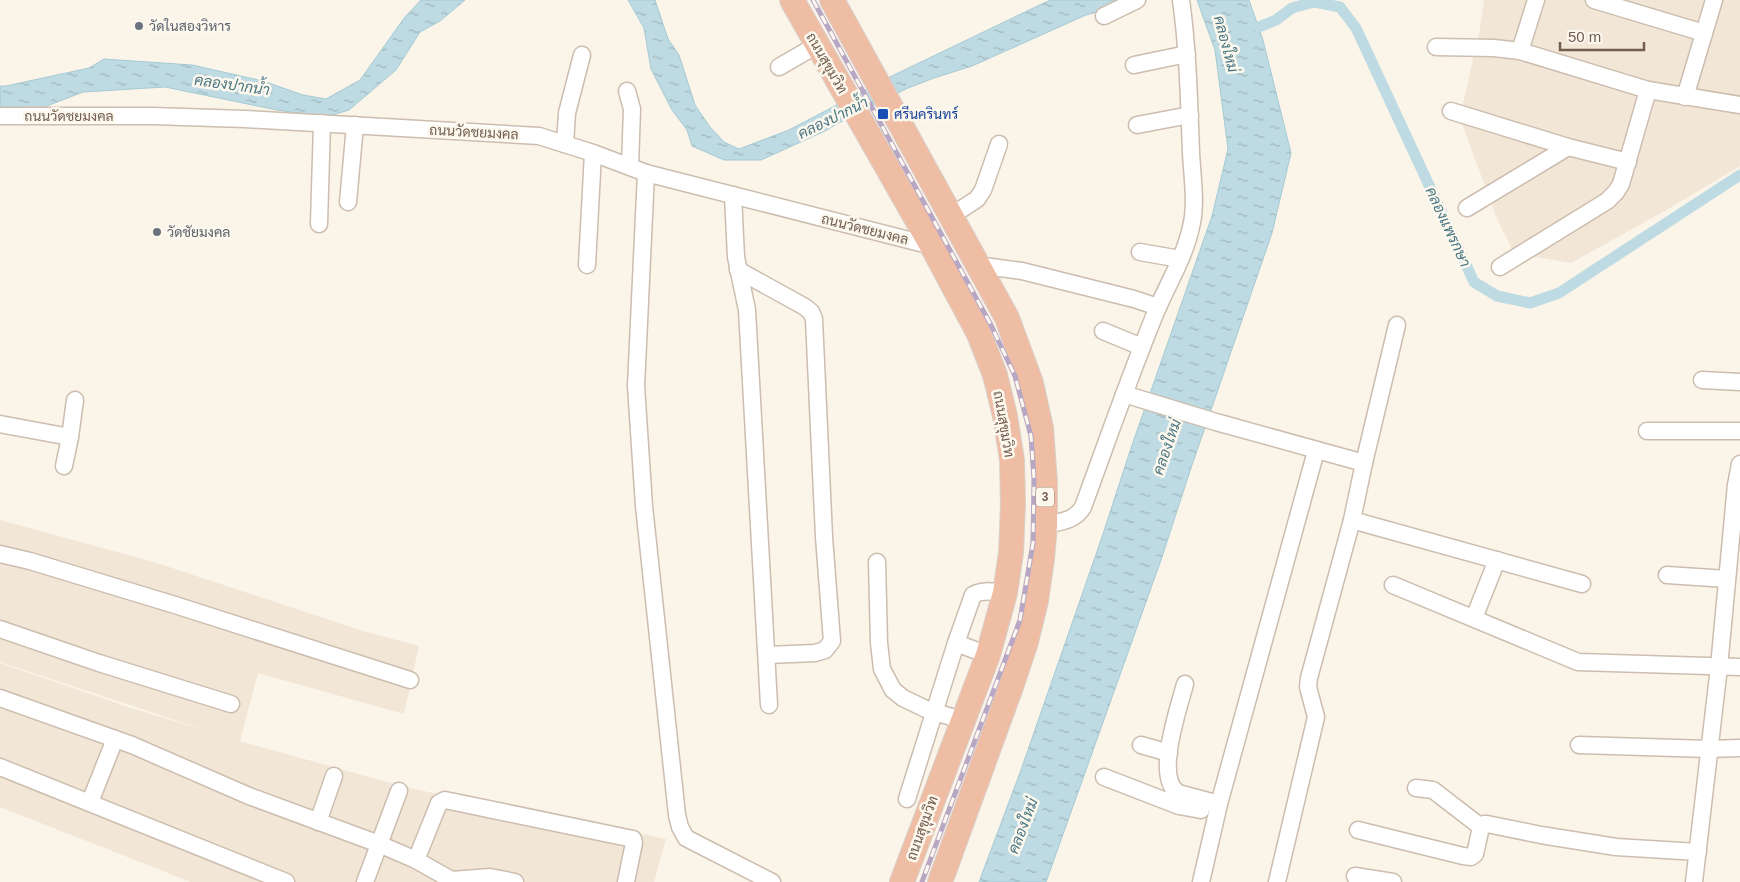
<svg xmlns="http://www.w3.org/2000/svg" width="1740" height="882" font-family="Helvetica,Sarabun,sans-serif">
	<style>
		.residential { fill: #f2e7d7 }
		.water { fill: url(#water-ripples); stroke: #a5cad4 }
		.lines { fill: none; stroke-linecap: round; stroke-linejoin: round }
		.canal { stroke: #bedbe3; stroke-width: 11 }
		.minor-casing { stroke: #ccbdaf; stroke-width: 19 }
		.highway-casing { stroke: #d8d2cd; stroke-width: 26 }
		.minor { stroke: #fff; stroke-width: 16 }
		.highway { stroke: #efbca4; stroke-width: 24 }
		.rail-casing { stroke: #b8a7c4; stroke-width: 5 }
		.rail { stroke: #fdf8ee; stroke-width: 3; stroke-dasharray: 9; stroke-linecap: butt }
		.worship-dot { fill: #6b7280; stroke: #fdf8ee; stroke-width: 2 }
		.transit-dot { fill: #1a4fb4; stroke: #fdf8ee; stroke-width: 2 }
		.labels { text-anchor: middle; stroke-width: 5; stroke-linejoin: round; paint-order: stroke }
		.shield { fill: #fdf8ee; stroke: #9c8c7e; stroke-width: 1 }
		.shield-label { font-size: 12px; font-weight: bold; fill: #725d4e }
		.worship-label { font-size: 14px; fill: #5b616d; stroke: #fdf8ee; text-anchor: start }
		.street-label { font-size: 14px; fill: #725d4e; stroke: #fdf8ee }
		.transit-label { font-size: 14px; fill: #164399; stroke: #fdf8ee; text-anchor: start }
		.water-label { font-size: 15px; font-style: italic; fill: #4a7784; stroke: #fdf8ee }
	</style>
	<defs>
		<pattern id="water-ripples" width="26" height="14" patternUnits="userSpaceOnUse" patternTransform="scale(1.25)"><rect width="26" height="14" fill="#bedbe3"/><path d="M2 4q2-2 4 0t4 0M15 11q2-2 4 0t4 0" fill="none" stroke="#9fb5ba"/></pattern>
	</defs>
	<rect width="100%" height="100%" fill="#fbf4e8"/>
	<!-- residential -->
	<g class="residential">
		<polygon points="1484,0 1740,0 1740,166 1670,208 1571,263 1514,253 1497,219 1460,118 1480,28"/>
		<polygon points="0,520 157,563 363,631 419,646 404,714 258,673 240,741 394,784 454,798 591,823 666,839 654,882 191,882 0,807 0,663 131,708 211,732 0,662"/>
	</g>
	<!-- water -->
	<g class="water">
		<polygon points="421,0 465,0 440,21 420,32 396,70 349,110 325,117 277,110 165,87 83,92 39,109 0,109 0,86 6,86 89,68 104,59 192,65 263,81 303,95 326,99 360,80 405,17"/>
		<polygon points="628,0 655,0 668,39 679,55 695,105 710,127 724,142 739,149 789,130 894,75 1050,0 1131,0 1115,7 1086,15 972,66 934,78 908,88 844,120 825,131 761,160 724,160 692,146 687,130 672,110 651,69 644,28"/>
		<polygon points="1197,0 1249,0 1263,40 1291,153 1272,233 1191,468 1161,560 1046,882 979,882 1021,770 1101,540 1131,448 1212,216 1228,149 1215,50"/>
	</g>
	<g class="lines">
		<!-- canal -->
		<polyline class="canal" points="1259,27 1276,20 1292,8 1314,2 1340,7 1356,28 1474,282 1497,296 1530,303 1559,293 1740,175"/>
		<defs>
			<g id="minor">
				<polyline points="1594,0 1704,33"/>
				<polyline points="1104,16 1137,0"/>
				<polyline points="1436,47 1494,48 1520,51 1648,90 1740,105"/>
				<polyline points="1520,51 1536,0"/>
				<polyline points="1134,65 1187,54"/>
				<polyline points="779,67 817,45"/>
				<polyline points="627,91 632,109 630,166"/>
				<polyline points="1685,97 1714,0"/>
				<polyline points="1451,111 1568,147 1628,162"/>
				<polyline points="0,116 153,116 245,119 539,136 593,153 646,173 932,246"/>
				<polyline points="1137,125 1190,115"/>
				<polyline points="565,144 567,113 582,55"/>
				<polyline points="646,173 636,386 644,506 677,815 680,827 686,838 772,882"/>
				<polyline points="733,195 736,257 747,310 769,705"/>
				<polyline points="348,202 355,125"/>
				<polyline points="1467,208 1568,147"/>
				<polyline points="951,216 977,199 983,190 999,144"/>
				<polyline points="319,224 322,123"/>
				<polyline points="1140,252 1180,259"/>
				<polyline points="587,265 593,153"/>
				<polyline points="977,265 1022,271 1134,299 1158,307"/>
				<polyline points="1500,267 1607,201 1616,192 1621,184 1648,90"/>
				<polyline points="738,270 805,307 811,312 814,319 824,537 832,641 825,650 815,653 767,655"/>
				<polyline points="1103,331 1142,347"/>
				<polyline points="1702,380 1740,382"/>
				<polyline points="1124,394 1216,422 1364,463 1352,520 1309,678 1308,687 1316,717 1277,882"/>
				<polyline points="0,424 70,437 75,400"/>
				<polyline points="1647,431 1740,431"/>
				<polyline points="1364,463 1397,325"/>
				<polyline points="64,466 70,437"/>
				<polyline points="1352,520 1582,584"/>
				<path d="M1045,525C1059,522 1075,521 1083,507C1106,444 1128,381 1153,319C1165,288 1184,260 1191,227C1197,204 1192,176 1191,152C1189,101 1188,50 1181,0"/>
				<polyline points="0,554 30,561 175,605 410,680"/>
				<polyline points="877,562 879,643 882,669 893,690 903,698 930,711 963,720"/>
				<polyline points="1667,575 1727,579"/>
				<polyline points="1393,585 1578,662 1740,667"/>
				<polyline points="1474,618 1497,560"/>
				<polyline points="0,629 99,663 231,704"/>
				<path d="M956,643L973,595C982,589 995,592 1005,593"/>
				<path d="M1185,684C1179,708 1154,777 1178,793L1219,804"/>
				<polyline points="0,698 132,745 249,796 379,844 416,860 455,882"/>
				<polyline points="1141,745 1169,753"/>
				<polyline points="1579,745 1709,749 1740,748"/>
				<polyline points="0,767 286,882"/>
				<polyline points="1104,777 1179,806 1201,810"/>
				<polyline points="1416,788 1433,790 1481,827"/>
				<polyline points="907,799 956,643 988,655"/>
				<polyline points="90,802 115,739"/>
				<polyline points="318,822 334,776"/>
				<polyline points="1358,830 1463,856 1471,857 1475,854 1481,827 1484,824 1487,824 1541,835 1616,847 1698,852"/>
				<polyline points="416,860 439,803 445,800 633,839 634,843 626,882"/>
				<polyline points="1355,876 1393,882"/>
				<polyline points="452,880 490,877 515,882"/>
				<polyline points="365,882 399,791"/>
				<polyline points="1201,882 1219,804 1316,451"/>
				<polyline points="1694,882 1719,667 1736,485 1740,464"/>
			</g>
			<g id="highway">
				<polyline points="792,0 932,246 979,334 995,375 1005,416 1012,460 1013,504 1011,553 1005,593 988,655 902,882"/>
				<polyline points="832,0 1007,318 1031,383 1041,428 1045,482 1045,525 1042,559 1036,601 1026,642 1011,687 940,882"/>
			</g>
		</defs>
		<!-- minor casing -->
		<use href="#minor" class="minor-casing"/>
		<!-- highway casing -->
		<use href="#highway" class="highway-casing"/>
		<!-- minor -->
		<use href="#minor" class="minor"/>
		<!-- highway -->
		<use href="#highway" class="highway"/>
		<defs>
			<polyline id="rail" points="813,0 991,325 1015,376 1031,436 1034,478 1033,543 1020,620 922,882"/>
		</defs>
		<!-- rail casing -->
		<use href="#rail" class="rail-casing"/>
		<!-- rail -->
		<use href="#rail" class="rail"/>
	</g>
	<!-- markers -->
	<g class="worship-dot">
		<circle cx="139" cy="26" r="5"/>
		<circle cx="157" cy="232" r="5"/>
	</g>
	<rect class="transit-dot" x="877" y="108" width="12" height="12" rx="2.5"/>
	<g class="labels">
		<!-- shield labels -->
		<rect class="shield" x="1036" y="487.5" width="18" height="19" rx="4"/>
		<g class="shield-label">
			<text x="1045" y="501">3</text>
		</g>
		<!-- worship labels -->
		<g class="worship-label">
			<text x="149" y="31">วัดในสองวิหาร</text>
			<text x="167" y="237">วัดชัยมงคล</text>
		</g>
		<!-- street labels -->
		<g class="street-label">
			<text transform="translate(827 63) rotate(60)" y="5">ถนนสุขุมวิท</text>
			<text x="69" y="121">ถนนวัดชยมงคล</text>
			<text transform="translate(474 132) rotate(3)" y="5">ถนนวัดชยมงคล</text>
			<text transform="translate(865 229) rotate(14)" y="5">ถนนวัดชยมงคล</text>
			<text transform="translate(1004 424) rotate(80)" y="5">ถนนสุขุมวิท</text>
			<text transform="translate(922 828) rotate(-70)" y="5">ถนนสุขุมวิท</text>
		</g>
		<!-- transit labels -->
		<g class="transit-label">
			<text x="894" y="119">ศรีนครินทร์</text>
		</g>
		<!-- water labels -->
		<g class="water-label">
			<text transform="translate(1226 44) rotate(75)" y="5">คลองใหม่</text>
			<text transform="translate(232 85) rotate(8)" y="5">คลองปากน้ำ</text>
			<text transform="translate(833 118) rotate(-26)" y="5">คลองปากน้ำ</text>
			<text transform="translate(1448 227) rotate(65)" y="5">คลองแพรกษา</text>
			<text transform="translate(1167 447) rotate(-71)" y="5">คลองใหม่</text>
			<text transform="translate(1023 826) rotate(-69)" y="5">คลองใหม่</text>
		</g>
	</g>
	<!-- scale -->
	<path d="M1560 42v8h84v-8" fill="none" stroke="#725d4e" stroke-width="2.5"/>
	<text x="1568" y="42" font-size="15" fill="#725d4e" stroke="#fdf8ee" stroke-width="4" paint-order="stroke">50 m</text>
</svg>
